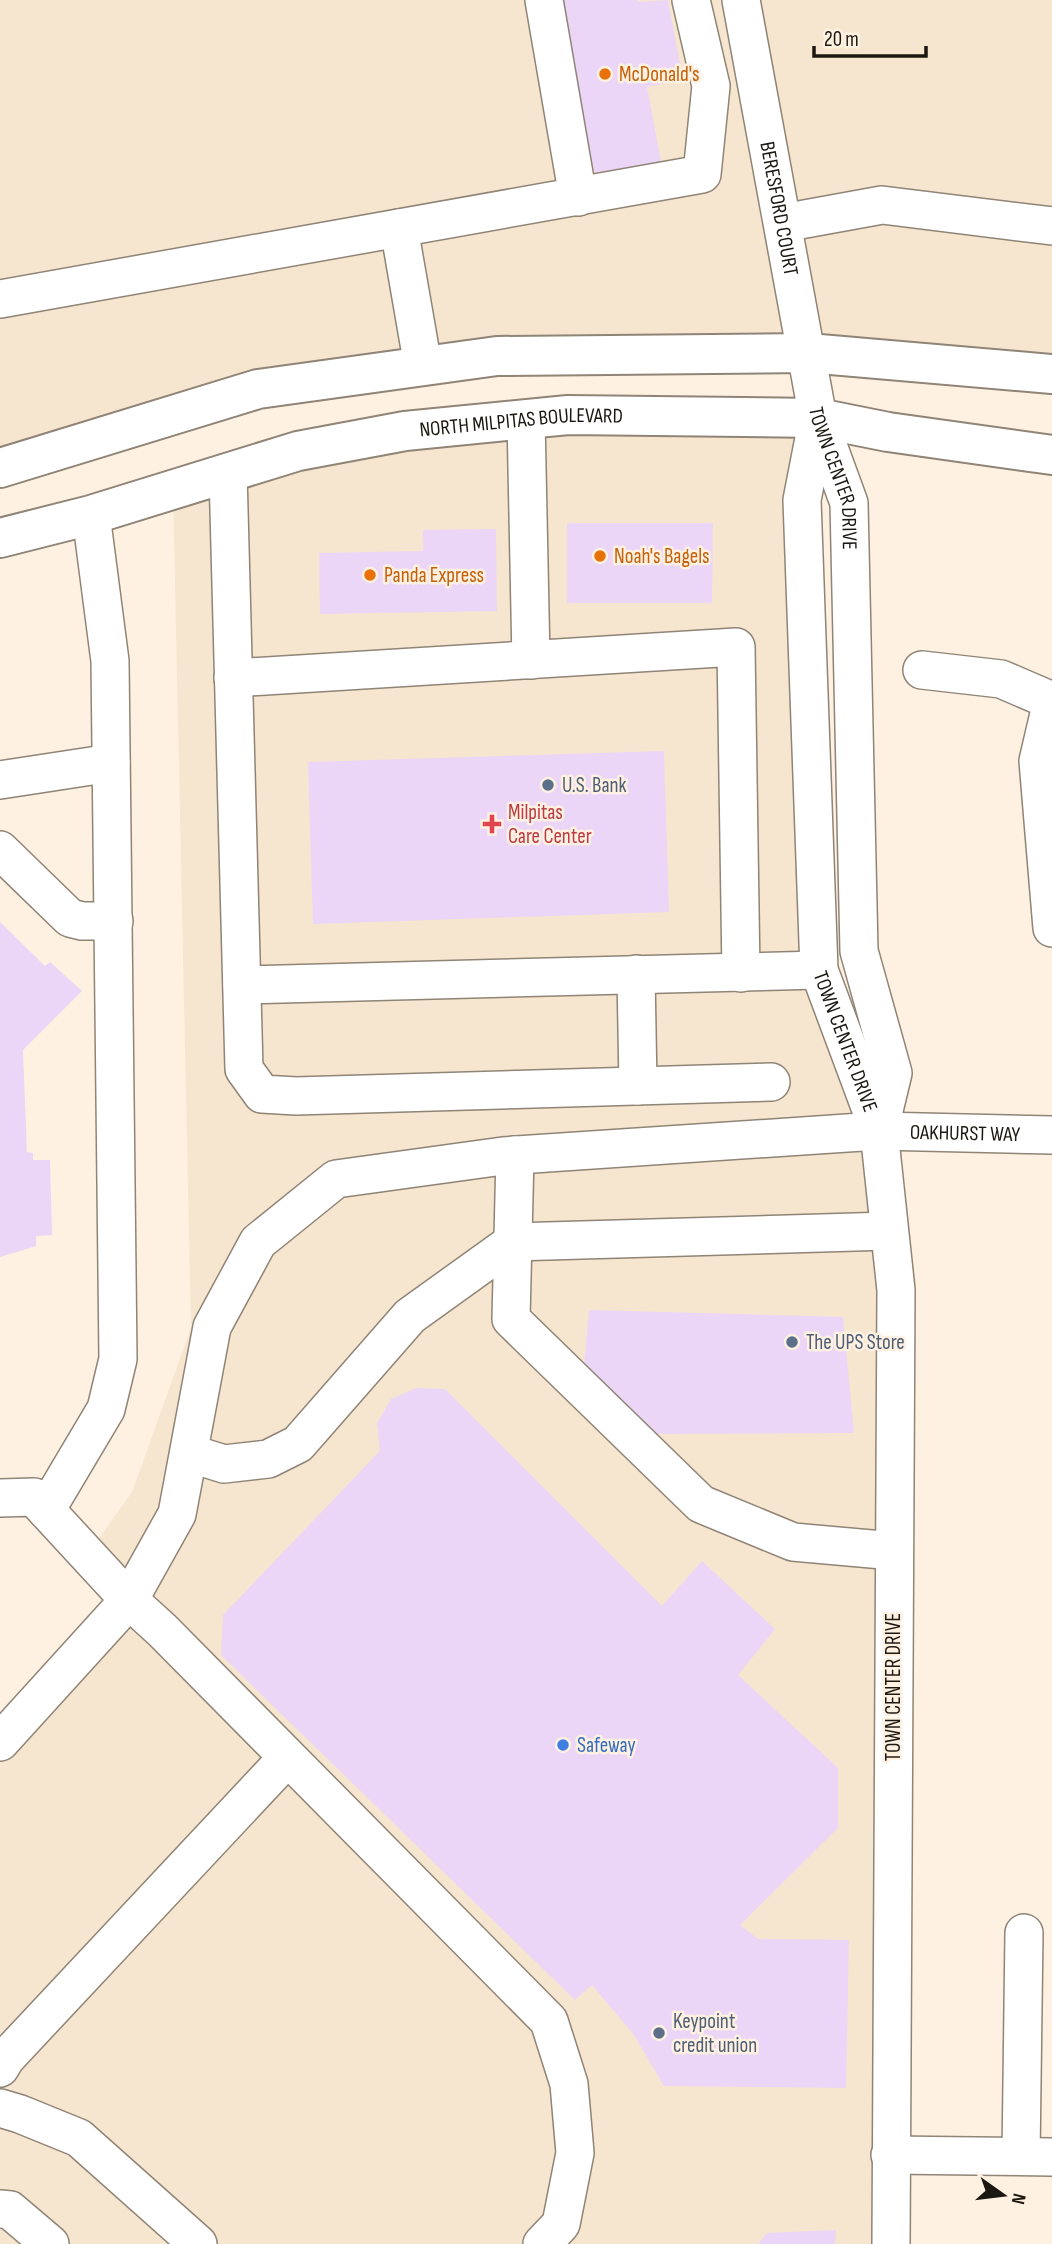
<svg xmlns="http://www.w3.org/2000/svg" width="1052" height="2244" font-family="'Sofia Sans Condensed',sans-serif">
	<style>
		.built { fill: #f6e5cf }
		.building { fill: #ebd6f7 }
		.lines { fill: none; stroke-linecap: round; stroke-linejoin: round }
		.minor-casing { stroke: #8f8476; stroke-width: 40 }
		.major-casing { stroke: #8f8476; stroke-width: 42 }
		.minor { stroke: #fff; stroke-width: 37 }
		.major { stroke: #fff; stroke-width: 38 }
		.food-dot { fill: #e8710a; stroke: #fef1e2; stroke-width: 2.5 }
		.service-dot { fill: #5c6f8a; stroke: #fef1e2; stroke-width: 2.5 }
		.health-dot { fill: #e0444e; stroke: #fef1e2; stroke-width: 2.5 }
		.shop-dot { fill: #3f7fe0; stroke: #fef1e2; stroke-width: 2.5 }
		.labels { text-anchor: middle; stroke-width: 5; stroke-linejoin: round; paint-order: stroke }
		.food-label { font-size: 21px; fill: #c56008; stroke: #fef1e2; text-anchor: start }
		.street-label { font-size: 21px; fill: #1b1711; stroke: #fef1e2 }
		.service-label { font-size: 21px; fill: #4e5e75; stroke: #fef1e2; text-anchor: start }
		.health-label { font-size: 21px; fill: #be3a42; stroke: #fef1e2; text-anchor: start }
		.shop-label { font-size: 21px; fill: #366cbe; stroke: #fef1e2; text-anchor: start }
	</style>
	<rect width="100%" height="100%" fill="#fef1e2"/>
	<!-- built -->
	<g class="built">
		<polygon points="0,0 1052,0 1052,374 808,353 258,389 0,468"/>
		<polygon points="818,418 819,969 879,1131 891,2244 0,2244 0,1742 129,1600 87,1555 132,1492 191,1328 173,489 298,451"/>
	</g>
	<!-- building -->
	<g class="building">
		<polygon points="547,0 637,0 638,2 668,0 683,80 647,87 661,162 578,177"/>
		<polygon points="567,523 713,523 712,603 567,603"/>
		<polygon points="496,529 497,611 320,614 319,553 423,551 423,530"/>
		<polygon points="664,751 669,912 313,924 308,762"/>
		<polygon points="0,922 45,966 50,962 82,991 23,1050 27,1152 33,1153 33,1160 50,1160 52,1235 36,1236 36,1246 0,1257"/>
		<polygon points="589,1310 843,1317 854,1433 649,1434 584,1366"/>
		<polygon points="416,1388 445,1389 662,1606 702,1561 775,1629 738,1675 838,1768 838,1828 740,1925 758,1939 849,1940 846,2088 664,2086 634,2035 592,1985 575,2000 221,1655 223,1615 380,1451 377,1423 391,1399"/>
		<polygon points="836,2230 835,2244 758,2244 767,2233"/>
	</g>
	<g class="lines">
		<defs>
			<g id="minor">
				<polyline points="544,0 578,197"/>
				<path id="s1" d="M741,0L818,418L849,503L859,951L893,1073L879,1131"/>
				<polyline points="783,223 882,205 1052,226"/>
				<polyline points="399,228 423,366"/>
				<polyline points="0,299 702,174 711,86 691,0"/>
				<path id="s2" d="M818,418L802,500L819,970L879,1131L896,1290L891,2244"/>
				<polyline points="526,419 531,660"/>
				<polyline points="228,473 244,1069 262,1094 296,1096 771,1082"/>
				<polyline points="922,670 1001,679 1052,701"/>
				<polyline points="233,678 736,647 741,973"/>
				<polyline points="1052,701 1038,761 1052,928"/>
				<polyline points="0,780 111,763"/>
				<polyline points="0,850 70,918 82,921 114,921"/>
				<polyline points="636,974 638,1086"/>
				<polyline points="242,985 819,970"/>
				<polyline points="515,1155 511,1319 701,1504 793,1542 894,1551"/>
				<polyline points="189,1453 224,1464 268,1459 298,1444 410,1316 513,1242 889,1231"/>
				<polyline points="0,1498 34,1497 129,1600 162,1630 549,2021 569,2084 575,2153 561,2224 542,2244"/>
				<polyline points="46,1510 106,1409 118,1359 110,661 91,515"/>
				<path id="s3" d="M0,1742L129,1600L177,1514L212,1327L258,1242L336,1179L503,1156L847,1133L879,1131L1052,1135"/>
				<polyline points="0,2068 6,2058 287,1758"/>
				<polyline points="0,2108 20,2114 79,2138 198,2244"/>
				<polyline points="890,2155 1052,2157"/>
				<polyline points="1021,2156 1024,1933"/>
				<polyline points="0,2209 10,2210 50,2244"/>
			</g>
			<g id="major">
				<polyline points="0,468 258,389 497,356 808,353 1052,374"/>
				<path id="s4" d="M0,538L91,515L298,451L405,431L568,415L818,418L888,432L1052,455"/>
			</g>
		</defs>
		<!-- minor casing -->
		<use href="#minor" class="minor-casing"/>
		<!-- major casing -->
		<use href="#major" class="major-casing"/>
		<!-- minor -->
		<use href="#minor" class="minor"/>
		<!-- major -->
		<use href="#major" class="major"/>
	</g>
	<!-- markers -->
	<g class="food-dot">
		<circle cx="605" cy="74" r="7"/>
		<circle cx="600" cy="556" r="7"/>
		<circle cx="370" cy="575" r="7"/>
	</g>
	<g class="service-dot">
		<circle cx="548" cy="785" r="7"/>
		<circle cx="792" cy="1342" r="7"/>
		<circle cx="659" cy="2033" r="7"/>
	</g>
	<path class="health-dot" d="M488.5 813.5h7v7h7v7h-7v7h-7v-7h-7v-7h7z"/>
	<circle class="shop-dot" cx="563" cy="1745" r="7"/>
	<g class="labels">
		<!-- food labels -->
		<g class="food-label">
			<text x="619" y="81">McDonald's</text>
			<text x="614" y="563">Noah's Bagels</text>
			<text x="384" y="582">Panda Express</text>
		</g>
		<!-- street labels -->
		<g class="street-label">
			<text dy="7" stroke="none"><textPath href="#s1" startOffset="212">BERESFORD COURT</textPath></text>
			<text dy="7" stroke="none"><textPath href="#s4" startOffset="536">NORTH MILPITAS BOULEVARD</textPath></text>
			<text dy="7" stroke="none"><textPath href="#s1" startOffset="488">TOWN CENTER DRIVE</textPath></text>
			<text dy="7" stroke="none"><textPath href="#s2" startOffset="630">TOWN CENTER DRIVE</textPath></text>
			<text dy="7" stroke="none"><textPath href="#s3" startOffset="1309">OAKHURST WAY</textPath></text>
			<text transform="translate(893 1687) rotate(-90)" y="7">TOWN CENTER DRIVE</text>
		</g>
		<!-- service labels -->
		<g class="service-label">
			<text x="562" y="792">U.S. Bank</text>
			<text x="806" y="1349">The UPS Store</text>
			<text x="673" y="2028">Keypoint<tspan x="673" dy="24">credit union</tspan></text>
		</g>
		<!-- health labels -->
		<g class="health-label">
			<text x="508" y="819">Milpitas<tspan x="508" dy="24">Care Center</tspan></text>
		</g>
		<!-- shop labels -->
		<g class="shop-label">
			<text x="577" y="1752">Safeway</text>
		</g>
	</g>
	<!-- north arrow -->
	<g transform="translate(1003 2195) rotate(104)" stroke="#fef1e2" stroke-width="5" paint-order="stroke">
	<path d="M0-5L12 26L0 18L-12 26Z" fill="#1b1711"/>
	<text y="-10" font-size="19" font-weight="bold" text-anchor="middle" fill="#1b1711">N</text>
	</g>
	<!-- scale -->
	<path d="M814 46v10h112v-10" fill="none" stroke="#1b1711" stroke-width="3.5"/>
	<text x="824" y="46" font-size="21" fill="#1b1711" stroke="#fef1e2" stroke-width="5" paint-order="stroke">20 m</text>
</svg>
